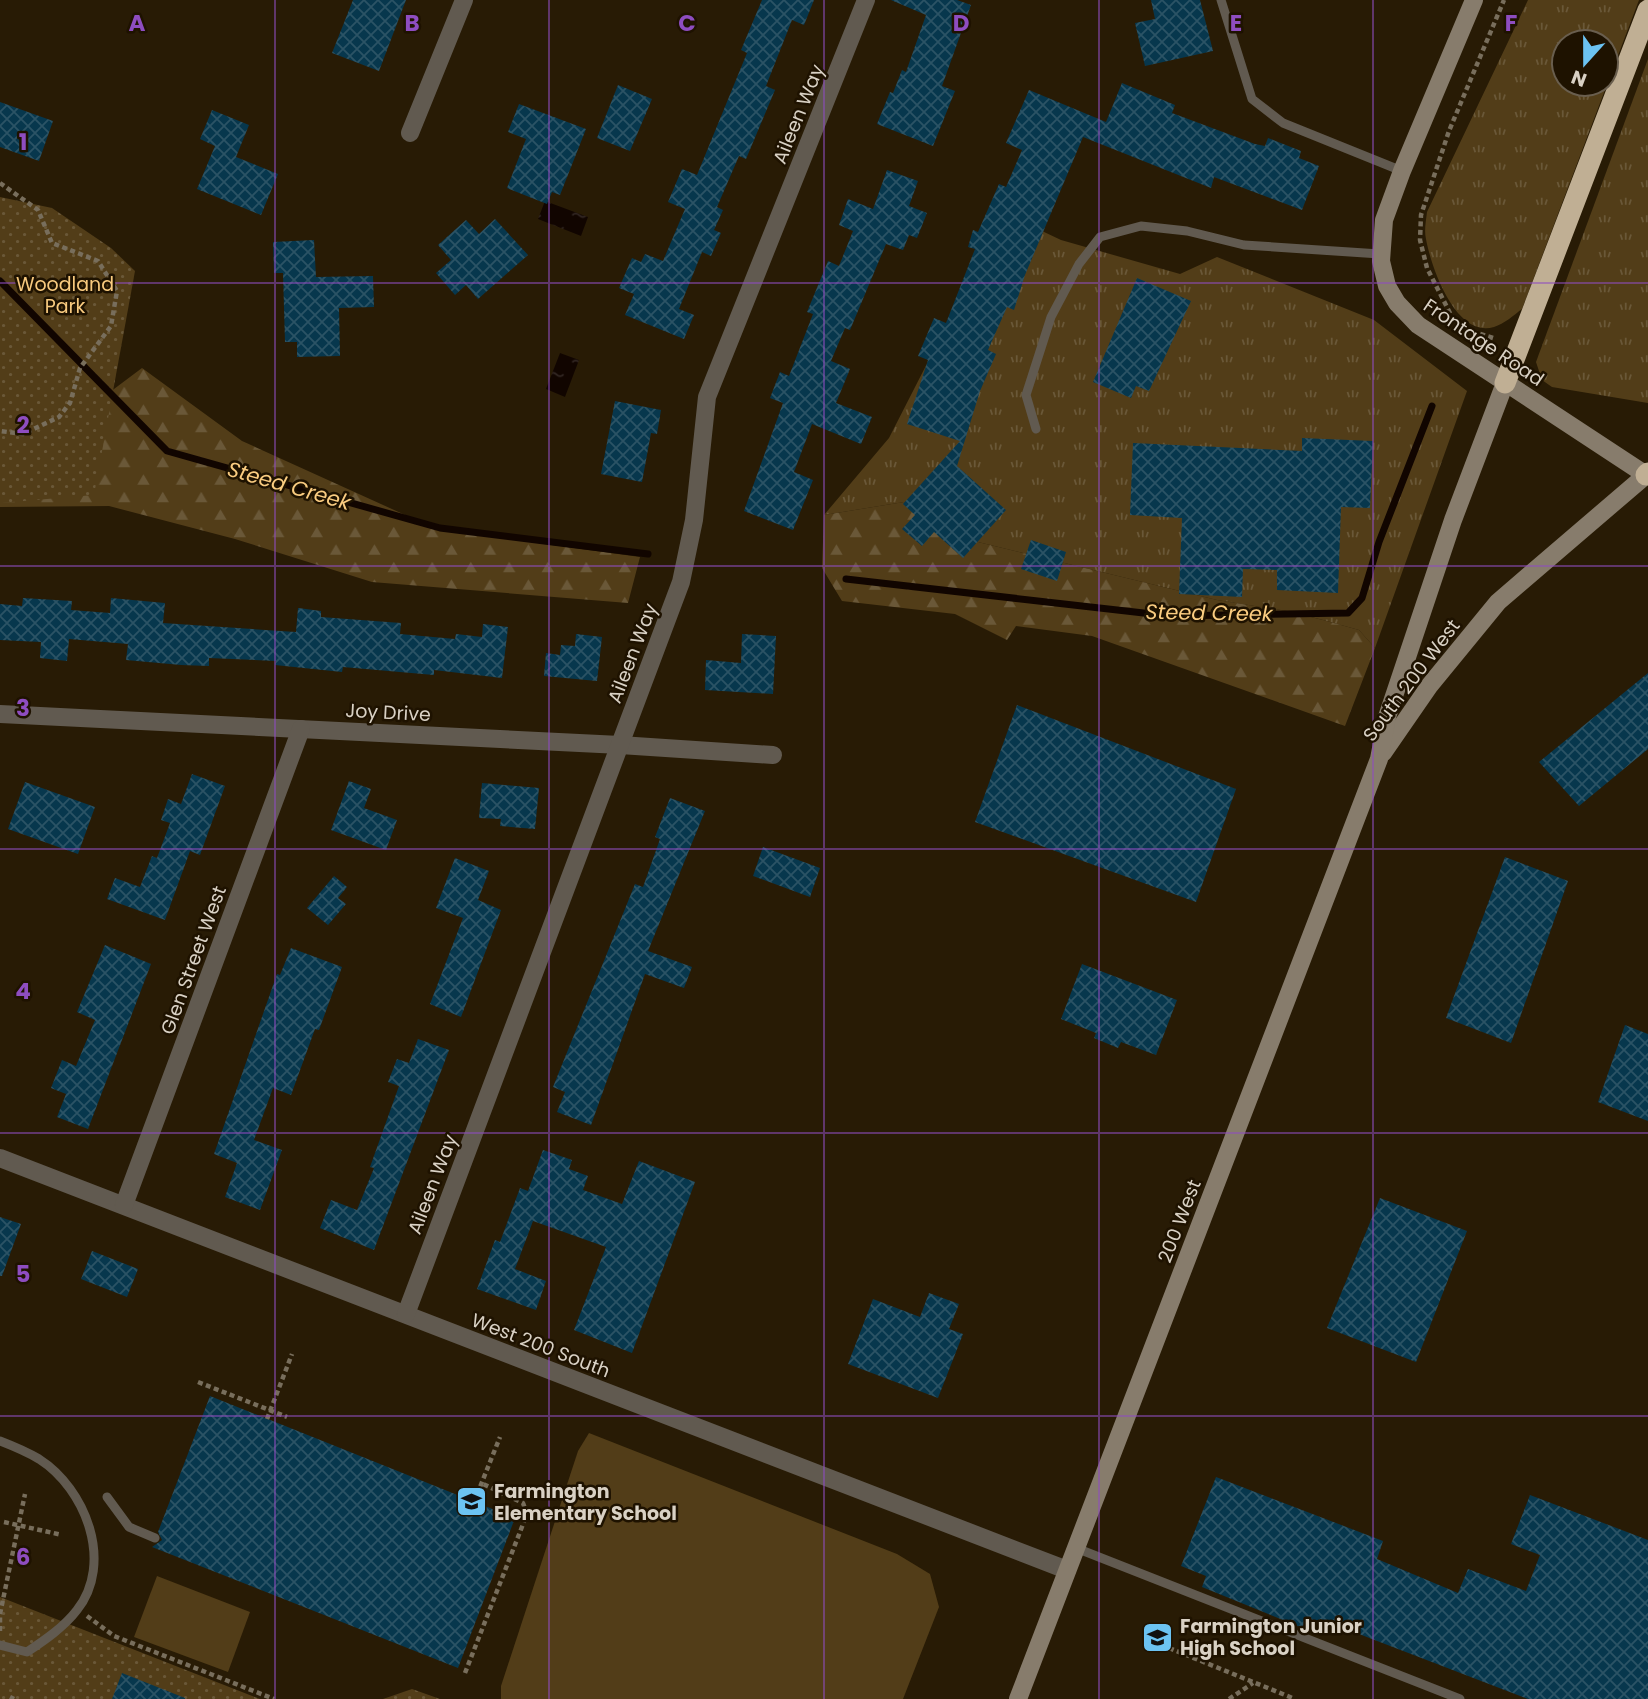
<svg xmlns="http://www.w3.org/2000/svg" width="1648" height="1699" font-family="Poppins,sans-serif">
	<style>
		.grass { fill: url(#grass-tufts); fill-rule: evenodd }
		.forest { fill: url(#forest-firs) }
		.park { fill: url(#park-dots) }
		.garden { fill: #523d18 }
		.water { fill: url(#water-ripples) }
		.lines { fill: none; stroke-linecap: round; stroke-linejoin: round }
		.stream { stroke: #110500; stroke-width: 7 }
		.building { fill: url(#building-cross-hatch) }
		.path { stroke: #786e5c; stroke-width: 4.5; stroke-dasharray: 5 3.5; stroke-linecap: butt }
		.lane { stroke: #615a50; stroke-width: 9 }
		.street { stroke: #615a50; stroke-width: 18 }
		.secondary { stroke: #877c6c; stroke-width: 18 }
		.highway { stroke: #c0af94; stroke-width: 21 }
		.grid { fill: none; stroke: #8e4dc0; stroke-width: 2; stroke-opacity: 0.55 }
		.labels { text-anchor: middle; stroke-width: 5; stroke-linejoin: round; paint-order: stroke }
		.street-label { font-size: 19px; fill: #d9d1c4; stroke: #1e1200 }
		.park-label { font-size: 19px; fill: #f8ca7e; stroke: #1e1200 }
		.poi-label { font-size: 19px; font-weight: bold; fill: #d9d1c4; stroke: #1e1200; text-anchor: start }
		.water-label { font-size: 21px; font-style: italic; fill: #facc80; stroke: #1e1200 }
		.grid-label { font-size: 23px; text-anchor: middle; font-weight: bold; fill: #8e4dc0; stroke: #1e1200; stroke-width: 5; stroke-linejoin: round; paint-order: stroke }
	</style>
	<defs>
		<pattern id="grass-tufts" width="24" height="20" patternUnits="userSpaceOnUse" patternTransform="scale(1.75)"><rect width="24" height="20" fill="#523d18"/><path d="M3 7l-1-3M5 7V3M7 7l1-3M15 17l-1-3M17 17v-4M19 17l1-3" fill="none" stroke="#6a5838"/></pattern>
		<pattern id="forest-firs" width="22" height="20" patternUnits="userSpaceOnUse" patternTransform="scale(1.75)"><rect width="22" height="20" fill="#523d18"/><path d="M5 1l3.5 6h-7zM16 11l3.5 6h-7z" fill="#6a5838"/></pattern>
		<pattern id="park-dots" width="8" height="8" patternUnits="userSpaceOnUse" patternTransform="scale(1.75)"><rect width="8" height="8" fill="#523d18"/><path d="M2 2h.1M6 6h.1" fill="none" stroke="#6a5838" stroke-width="1.8" stroke-linecap="round"/></pattern>
		<pattern id="water-ripples" width="26" height="14" patternUnits="userSpaceOnUse" patternTransform="scale(1.75)"><rect width="26" height="14" fill="#110500"/><path d="M2 4q2-2 4 0t4 0M15 11q2-2 4 0t4 0" fill="none" stroke="#332824"/></pattern>
		<pattern id="building-cross-hatch" width="8" height="8" patternUnits="userSpaceOnUse" patternTransform="scale(1.75)"><rect width="8" height="8" fill="#07374d"/><path d="M0 0l8 8M0 8l8-8" fill="none" stroke="#2b5365"/></pattern>
	</defs>
	<rect width="100%" height="100%" fill="#281b05"/>
	<!-- grass -->
	<g class="grass">
		<path d="M1528,0H1639L1522,309C1514,315 1504,324 1494,327C1456,339 1431,267 1426,239C1424,231 1426,221 1427,212ZM1564,42H1606V84H1564Z"/>
		<polygon points="1648,59 1648,403 1552,387 1542,380 1536,362"/>
		<polygon points="1004,213 1061,240 1180,274 1217,257 1374,320 1467,391 1375,648 1359,630 1323,620 1287,611 1217,600 978,542 937,515 904,502 824,515 889,438"/>
	</g>
	<!-- forest -->
	<g class="forest">
		<polygon points="0,366 78,416 142,368 242,441 436,529 640,557 628,603 372,582 235,539 109,506 0,507"/>
		<polygon points="904,502 937,515 978,542 1217,600 1287,611 1323,620 1359,630 1375,648 1345,726 1092,636 1016,626 1007,640 955,614 842,601 822,568 824,515"/>
	</g>
	<!-- park -->
	<g class="park">
		<polygon points="0,197 52,208 111,248 135,271 94,495 0,503"/>
		<polygon points="0,1597 260,1699 0,1699"/>
		<polygon points="412,1689 440,1699 383,1699"/>
	</g>
	<!-- garden -->
	<g class="garden">
		<polygon points="589,1433 897,1554 930,1574 939,1607 903,1699 501,1699 501,1686 578,1451"/>
		<polygon points="157,1576 250,1612 228,1672 134,1637"/>
	</g>
	<!-- water -->
	<g class="water">
		<polygon points="545,201 588,217 581,236 538,219"/>
		<polygon points="560,353 579,360 565,397 546,389"/>
	</g>
	<g class="lines">
		<!-- stream -->
		<g class="stream">
			<polyline points="0,281 167,451 440,528 648,554"/>
			<polyline points="846,579 1170,616 1348,613 1362,598 1379,542 1432,406"/>
		</g>
	</g>
	<!-- building -->
	<g class="building">
		<polygon points="353,0 406,0 379,71 332,53"/>
		<polygon points="762,0 814,0 804,25 792,20 766,86 775,90 746,159 739,156 717,207 723,210 714,230 721,233 711,256 702,252 679,309 694,315 684,339 625,315 634,294 619,288 632,258 641,262 645,254 663,261 685,209 668,202 682,169 697,175 747,53 741,50"/>
		<polygon points="891,0 957,0 971,5 942,86 955,91 933,146 877,124 890,92 893,93 902,70 906,72 926,15"/>
		<polygon points="1151,0 1200,0 1213,51 1145,66 1135,23 1155,19"/>
		<polygon points="1122,83 1175,105 1172,113 1255,144 1265,146 1268,138 1301,151 1299,158 1319,166 1302,210 1214,177 1211,188 1083,137 1025,275 1014,310 1007,307 988,350 996,354 980,391 957,466 1006,510 963,558 934,532 922,546 902,529 915,515 903,504 960,441 907,424 928,360 918,356 934,318 946,323 975,249 968,247 973,230 978,232 999,184 1006,187 1022,150 1006,143 1029,90 1106,122"/>
		<polygon points="618,85 652,99 630,151 597,138"/>
		<polygon points="0,102 53,121 39,161 0,147"/>
		<polygon points="519,104 586,129 560,195 552,192 547,204 507,188 526,139 508,132"/>
		<polygon points="212,110 249,125 236,157 278,174 261,215 197,189 215,146 200,139"/>
		<polygon points="887,170 918,181 909,206 927,213 917,238 909,235 903,250 886,244 850,330 845,328 831,361 850,369 836,403 872,417 861,444 812,424 794,472 813,480 793,530 744,511 783,403 770,398 780,372 789,376 813,314 807,312 828,261 839,266 853,231 839,225 848,199 873,209"/>
		<polygon points="495,219 528,255 478,299 466,285 455,295 436,273 451,260 438,245 466,220 479,234"/>
		<polygon points="314,240 316,277 373,276 374,307 339,308 340,356 297,357 297,342 285,342 283,273 274,273 273,242"/>
		<polygon points="1137,278 1191,301 1149,391 1136,386 1131,398 1093,382"/>
		<polygon points="615,401 661,410 657,434 651,433 642,482 601,474"/>
		<polygon points="1302,438 1373,441 1370,508 1341,507 1338,593 1277,590 1277,570 1243,569 1242,597 1179,594 1182,518 1130,515 1133,443 1302,451"/>
		<polygon points="1031,540 1066,552 1057,581 1021,569"/>
		<polygon points="23,598 72,601 71,610 110,613 111,598 165,603 163,623 296,632 298,608 321,611 321,617 401,623 400,634 455,639 456,634 482,637 483,624 508,627 502,678 434,670 434,675 343,667 342,672 275,665 276,661 209,658 209,666 181,665 126,660 128,644 69,639 67,661 40,658 41,642 0,640 0,604 22,606"/>
		<polygon points="576,634 602,637 597,681 544,676 546,653 560,655 561,645 575,646"/>
		<polygon points="742,634 776,636 773,694 705,690 706,660 741,663"/>
		<polygon points="1648,673 1648,749 1579,806 1539,762"/>
		<polygon points="1017,705 1236,789 1196,902 975,822"/>
		<polygon points="192,774 225,786 200,855 190,851 165,920 107,899 115,878 140,887 152,856 157,858 170,823 161,820 168,799 181,804"/>
		<polygon points="349,781 371,789 364,808 397,820 386,850 331,830"/>
		<polygon points="25,782 95,807 78,854 8,829"/>
		<polygon points="482,783 539,788 535,829 500,826 501,819 479,818"/>
		<polygon points="670,798 705,811 648,951 692,967 684,988 645,974 591,1125 557,1112 565,1092 553,1087 635,884 643,887 660,839 655,837"/>
		<polygon points="763,847 820,868 810,897 753,876"/>
		<polygon points="1505,857 1568,881 1511,1043 1446,1018"/>
		<polygon points="455,858 489,871 478,900 501,910 461,1017 430,1004 463,918 436,908"/>
		<polygon points="334,876 347,887 338,898 346,904 328,925 307,908"/>
		<polygon points="105,945 151,964 88,1129 57,1117 66,1094 51,1088 62,1060 76,1066 95,1020 77,1012"/>
		<polygon points="291,948 342,967 319,1030 315,1029 291,1095 273,1088 254,1140 282,1150 260,1210 225,1197 237,1163 214,1154 277,974 280,975"/>
		<polygon points="1082,964 1177,1000 1156,1055 1121,1042 1118,1048 1094,1038 1096,1033 1061,1019"/>
		<polygon points="1625,1025 1648,1034 1648,1121 1598,1102"/>
		<polygon points="418,1039 449,1050 374,1250 320,1228 331,1200 357,1210 374,1168 370,1167 399,1086 388,1082 397,1059 409,1063"/>
		<polygon points="543,1150 572,1160 569,1169 588,1176 583,1190 622,1204 639,1161 695,1182 632,1353 574,1330 606,1247 533,1221 515,1269 546,1281 536,1310 477,1289 495,1240 500,1242 520,1188 528,1191"/>
		<polygon points="1380,1198 1467,1231 1416,1362 1327,1328"/>
		<polygon points="0,1217 21,1224 2,1276 0,1276"/>
		<polygon points="92,1251 138,1269 127,1297 81,1279"/>
		<polygon points="929,1293 959,1304 949,1329 963,1334 938,1398 848,1364 873,1299 920,1317"/>
		<polygon points="210,1396 515,1518 458,1668 152,1547 162,1540 158,1532"/>
		<polygon points="1216,1477 1383,1541 1377,1559 1458,1593 1468,1569 1526,1591 1540,1555 1511,1544 1530,1495 1648,1540 1648,1699 1528,1699 1320,1619 1315,1633 1202,1587 1206,1576 1181,1566"/>
		<polygon points="122,1673 185,1698 185,1699 112,1699"/>
	</g>
	<g class="lines">
		<!-- path -->
		<g class="path">
			<polyline points="0,183 38,210 52,243 98,261 117,291 111,326 80,368 70,403 59,417 23,434 0,431"/>
			<polyline points="1493,338 1465,329 1451,315 1427,268 1420,240 1421,215 1449,131 1504,0"/>
			<polyline points="198,1382 287,1417"/>
			<polyline points="267,1419 292,1354"/>
			<polyline points="474,1502 500,1437"/>
			<polyline points="4,1522 62,1535"/>
			<polyline points="87,1616 114,1636 274,1699"/>
			<polyline points="0,1631 0,1614 25,1494"/>
			<polyline points="1169,1648 1295,1699"/>
			<polyline points="465,1673 527,1514 523,1503 481,1483"/>
			<polyline points="10,1697 14,1699"/>
			<polyline points="1229,1699 1253,1683"/>
		</g>
		<!-- lane -->
		<g class="lane">
			<polyline points="1221,0 1252,99 1283,123 1402,171"/>
			<polyline points="1036,429 1026,395 1051,317 1079,264 1100,237 1141,226 1187,231 1244,245 1380,254"/>
			<path d="M0,1441C13,1446 27,1452 39,1459C86,1489 114,1563 77,1610C64,1627 45,1640 27,1652L0,1645"/>
			<polyline points="107,1497 129,1527 155,1538"/>
			<polyline points="1076,1548 1460,1699"/>
		</g>
		<!-- street -->
		<g class="street">
			<polyline points="410,133 464,0"/>
			<polyline points="0,714 620,745 773,755"/>
			<polyline points="0,1158 1067,1570"/>
			<polyline points="124,1205 301,729"/>
			<polyline points="406,1314 681,582 694,520 707,397 866,0"/>
		</g>
		<!-- secondary -->
		<g class="secondary">
			<polyline points="1383,753 1430,685 1498,602 1646,475 1418,325 1397,303 1387,286 1381,261 1384,220 1402,171 1474,0"/>
			<polyline points="1018,1699 1379,759 1387,717 1453,520 1505,383"/>
		</g>
		<!-- highway -->
		<g class="highway">
			<polyline points="1505,383 1648,10"/>
			<polyline points="1646,475 1648,473"/>
		</g>
	</g>
	<!-- grid -->
	<path class="grid" d="M275,0V1699M549,0V1699M824,0V1699M1099,0V1699M1373,0V1699M0,283H1648M0,566H1648M0,849H1648M0,1133H1648M0,1416H1648"/>
	<!-- icons -->
	<defs>
		<symbol id="school-square" viewBox="-11 -11 22 22"><rect x="-9" y="-9" width="18" height="18" rx="4" fill="#6cc3f2" stroke="#1e1200"/><path d="M0-5L7-2L0 1L-7-2ZM-4 1L0 2.5L4 1V4Q0 6-4 4Z" fill="#111"/></symbol>
	</defs>
	<g fill-rule="evenodd">
		<use href="#school-square" x="454" y="1484" width="35" height="35"/>
		<use href="#school-square" x="1140" y="1620" width="35" height="35"/>
	</g>
	<g class="labels">
		<!-- street labels -->
		<g class="street-label">
			<text transform="translate(798 114) rotate(-68)" y="7">Aileen Way</text>
			<text transform="translate(1484 342) rotate(34)" y="7">Frontage Road</text>
			<text transform="translate(632 653) rotate(-69)" y="7">Aileen Way</text>
			<text transform="translate(1411 680) rotate(-53)" y="7">South 200 West</text>
			<text transform="translate(388 712) rotate(3)" y="7">Joy Drive</text>
			<text transform="translate(193 960) rotate(-70)" y="7">Glen Street West</text>
			<text transform="translate(432 1184) rotate(-69)" y="7">Aileen Way</text>
			<text transform="translate(1179 1221) rotate(-69)" y="7">200 West</text>
			<text transform="translate(541 1345) rotate(21)" y="7">West 200 South</text>
		</g>
		<!-- park labels -->
		<g class="park-label">
			<text x="65" y="291">Woodland<tspan x="65" dy="22">Park</tspan></text>
		</g>
		<!-- poi labels -->
		<g class="poi-label">
			<text x="494" y="1498">Farmington<tspan x="494" dy="22">Elementary School</tspan></text>
			<text x="1180" y="1633">Farmington Junior<tspan x="1180" dy="22">High School</tspan></text>
		</g>
		<!-- water labels -->
		<g class="water-label">
			<text transform="translate(289 486) rotate(16)" y="7">Steed Creek</text>
			<text transform="translate(1209 613) rotate(1)" y="7">Steed Creek</text>
		</g>
	</g>
	<g class="grid-label">
		<text x="137" y="31">A</text>
		<text x="412" y="31">B</text>
		<text x="687" y="31">C</text>
		<text x="961" y="31">D</text>
		<text x="1236" y="31">E</text>
		<text x="1511" y="31">F</text>
		<text x="23" y="150">1</text>
		<text x="23" y="433">2</text>
		<text x="23" y="716">3</text>
		<text x="23" y="999">4</text>
		<text x="23" y="1282">5</text>
		<text x="23" y="1565">6</text>
	</g>
	<!-- north arrow -->
	<g transform="translate(1585 63) rotate(201)"><circle r="33" fill="#1e1200" stroke="#695e4e" stroke-width="2"/>
	<path d="M0-5L12 26L0 18L-12 26Z" fill="#6cc3f2"/>
	<text y="-10" font-size="19" font-weight="bold" text-anchor="middle" fill="#d9d1c4">N</text>
	</g>
</svg>
